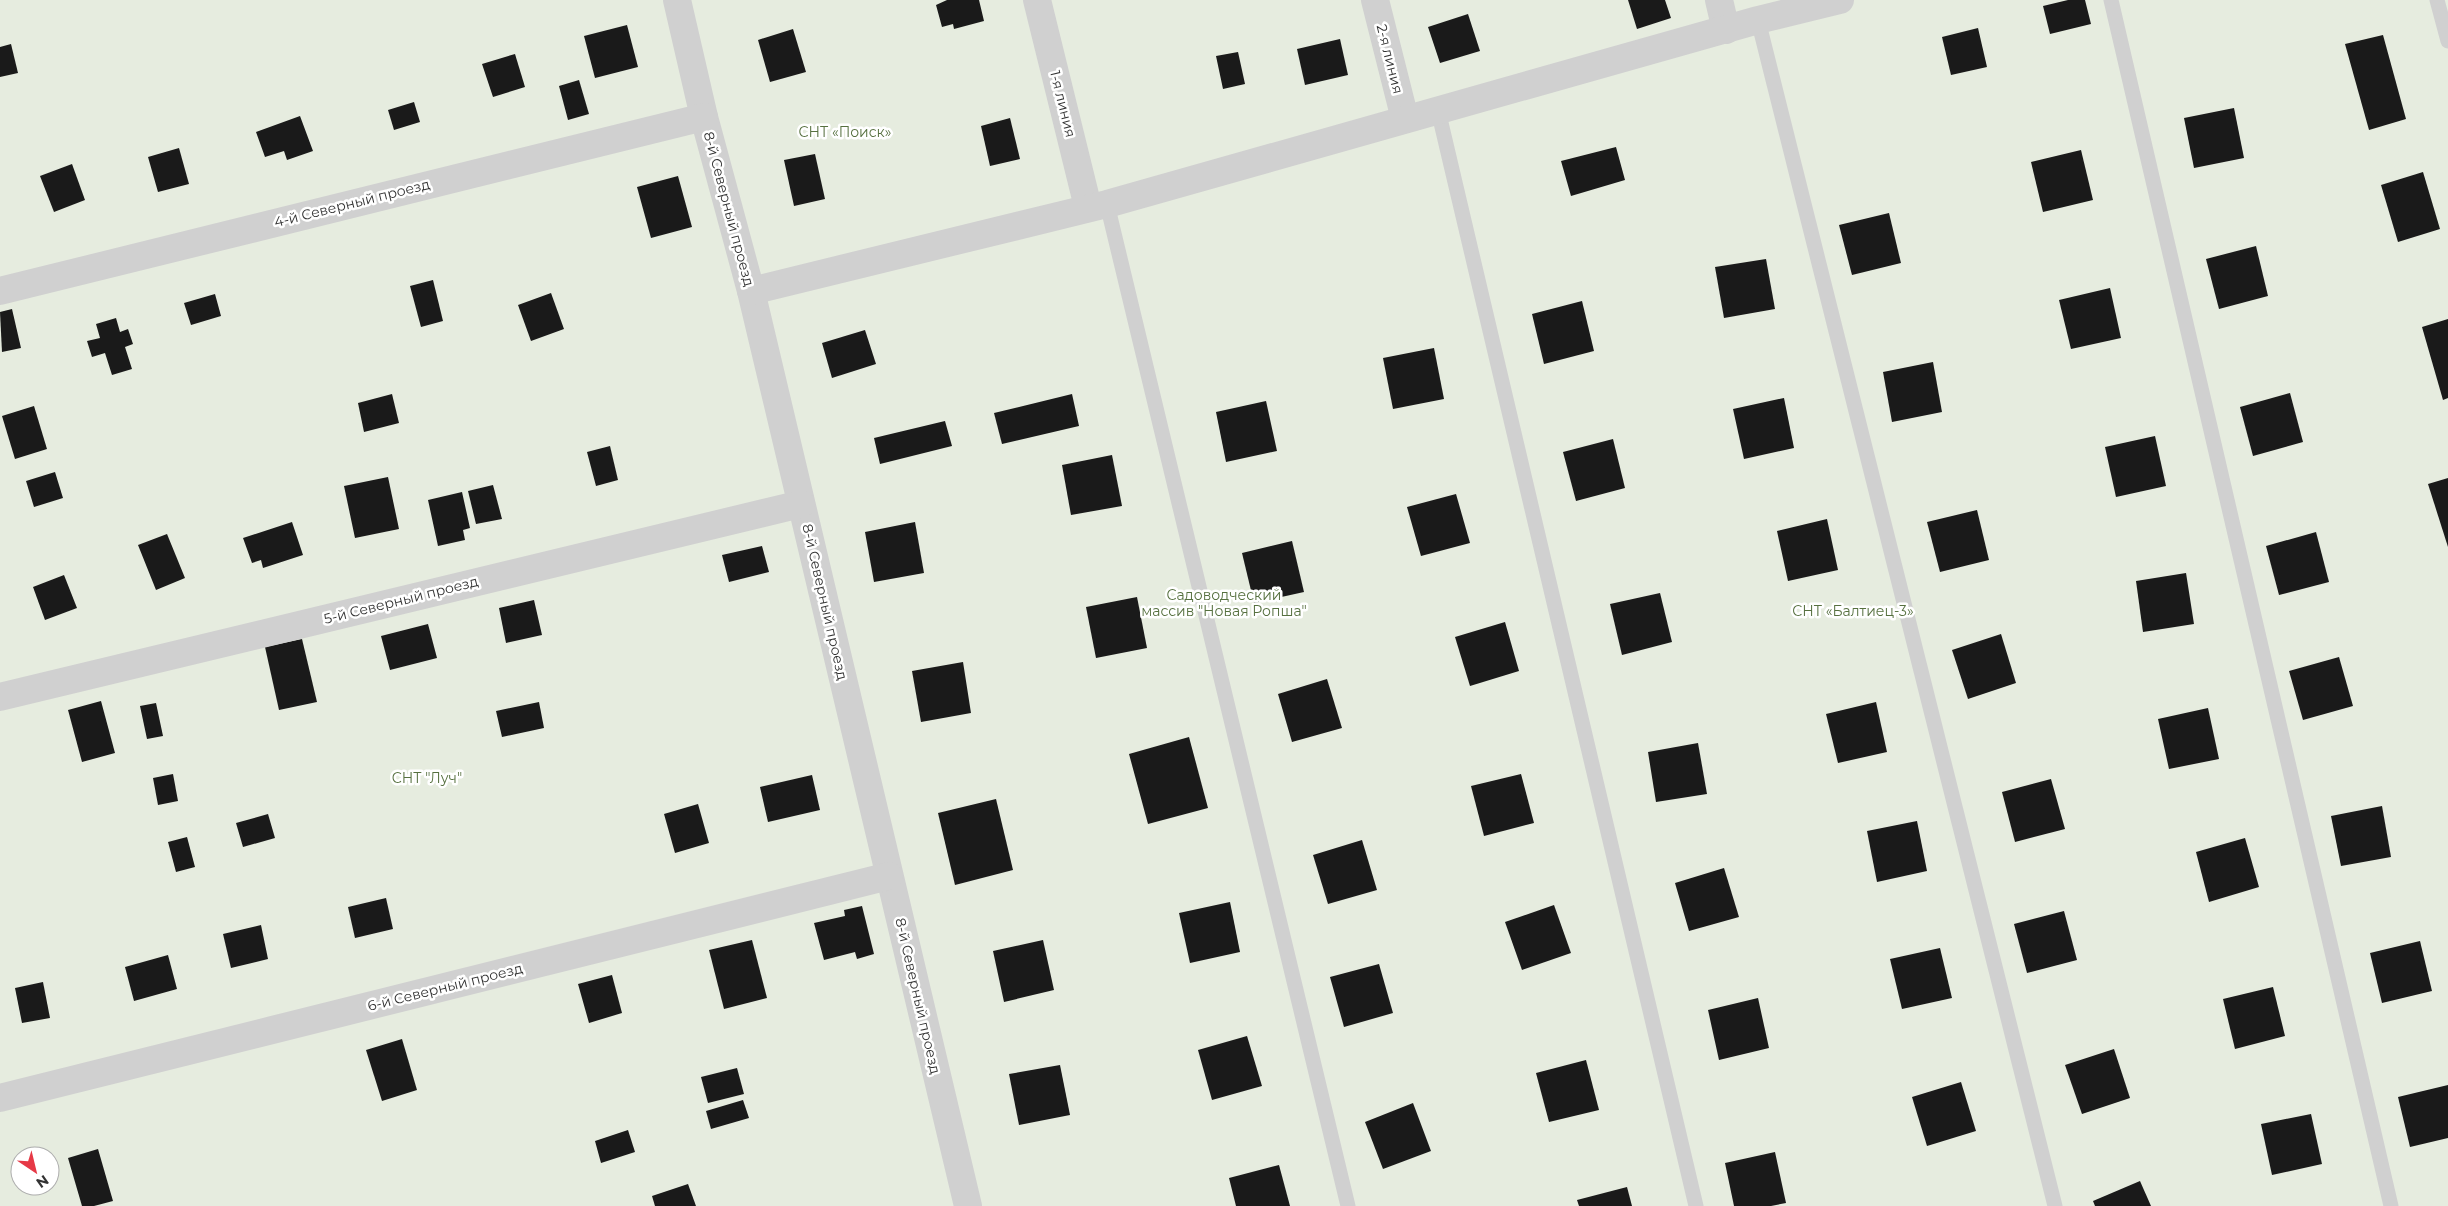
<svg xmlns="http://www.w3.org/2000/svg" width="2448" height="1206" font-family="Montserrat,sans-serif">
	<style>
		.green { fill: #e6ecdf; fill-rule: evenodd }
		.building { fill: #1a1a1a }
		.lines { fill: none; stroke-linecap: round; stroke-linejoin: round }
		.service { stroke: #d0d0d0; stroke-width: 15 }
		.minor { stroke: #d0d0d0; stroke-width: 28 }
		.labels { text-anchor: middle; stroke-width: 5; stroke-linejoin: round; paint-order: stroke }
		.street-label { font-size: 14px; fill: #333; stroke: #fff }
		.park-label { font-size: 14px; fill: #56703f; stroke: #fff }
	</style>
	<rect width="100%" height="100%" fill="#fff"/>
	<!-- green -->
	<path class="green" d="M0,0H2448V1206H0ZM20,1156H50V1186H20Z"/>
	<!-- building -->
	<g class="building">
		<polygon points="947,0 979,0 984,21 954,29 953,24 942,27 936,5"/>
		<polygon points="1628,0 1665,0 1671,18 1637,29"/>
		<polygon points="2068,0 2085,0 2091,24 2050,34 2043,6"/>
		<polygon points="1468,14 1480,51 1440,63 1428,27"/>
		<polygon points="627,25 638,67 595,78 584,36"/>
		<polygon points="1978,28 1987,67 1951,75 1942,37"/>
		<polygon points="793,29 806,72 770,82 758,40"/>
		<polygon points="2383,35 2406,119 2369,130 2345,44"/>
		<polygon points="1340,39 1348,75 1305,85 1297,49"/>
		<polygon points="11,44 18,73 0,77 0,47"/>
		<polygon points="1238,52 1245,84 1223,89 1216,56"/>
		<polygon points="515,54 525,87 493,97 482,64"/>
		<polygon points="579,80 589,114 568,120 559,86"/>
		<polygon points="414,102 420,122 394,130 388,110"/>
		<polygon points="2234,108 2244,158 2194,168 2184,118"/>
		<polygon points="300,116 313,151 287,160 284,151 265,157 256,132"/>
		<polygon points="1010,118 1020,159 990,166 981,126"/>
		<polygon points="1616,147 1625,180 1571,196 1561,161"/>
		<polygon points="179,148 189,184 158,192 148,157"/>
		<polygon points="2081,150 2093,200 2043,212 2031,162"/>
		<polygon points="815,154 825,199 794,206 784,160"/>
		<polygon points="72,164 85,200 54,212 40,176"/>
		<polygon points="2423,172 2440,229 2398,242 2381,185"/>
		<polygon points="678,176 692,227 651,238 637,187"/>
		<polygon points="1889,213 1901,263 1852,275 1839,225"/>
		<polygon points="2256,246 2268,296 2219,309 2206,259"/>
		<polygon points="1766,259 1775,309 1724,318 1715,267"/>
		<polygon points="433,280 443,321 421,327 410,286"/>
		<polygon points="2110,288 2121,338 2071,349 2059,300"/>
		<polygon points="551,293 564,329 531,341 518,305"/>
		<polygon points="215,294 221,316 191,325 184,303"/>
		<polygon points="1582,301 1594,351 1544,364 1532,314"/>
		<polygon points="12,309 21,348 2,352 0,312"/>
		<polygon points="116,318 120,332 128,329 133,344 125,347 132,369 112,375 105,353 92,357 87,341 100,338 96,324"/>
		<polygon points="2448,319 2448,398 2443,400 2422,327"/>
		<polygon points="865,330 876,364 832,378 822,343"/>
		<polygon points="1434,348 1444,399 1393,409 1383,358"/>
		<polygon points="1933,362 1942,412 1892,422 1883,372"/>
		<polygon points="2290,393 2303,442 2253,456 2240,407"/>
		<polygon points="392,394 399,423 364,432 358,403"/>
		<polygon points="1072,394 1079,426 1002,444 994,413"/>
		<polygon points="1784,398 1794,448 1744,459 1733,409"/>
		<polygon points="1266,401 1277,451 1226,462 1216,412"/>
		<polygon points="34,406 47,449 15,459 2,416"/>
		<polygon points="945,421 952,446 880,464 874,438"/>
		<polygon points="2155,436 2166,486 2116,497 2105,447"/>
		<polygon points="1613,439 1625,488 1576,501 1563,452"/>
		<polygon points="610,446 618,480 596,486 587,452"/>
		<polygon points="1112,455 1122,506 1071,515 1062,465"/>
		<polygon points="55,472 63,498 34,507 26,481"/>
		<polygon points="388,477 399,529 355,538 344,486"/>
		<polygon points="2448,478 2448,547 2428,484"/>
		<polygon points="493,485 502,519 476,524 468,491"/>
		<polygon points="462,492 470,528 463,530 465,540 438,546 428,500"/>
		<polygon points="1456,494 1470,543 1421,556 1407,507"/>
		<polygon points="1977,510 1989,560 1940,572 1927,522"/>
		<polygon points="1827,519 1838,570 1788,581 1777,531"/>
		<polygon points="292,522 303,555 263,568 261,560 252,563 243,538"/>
		<polygon points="915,522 924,573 874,582 865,532"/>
		<polygon points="2316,532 2329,582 2279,595 2266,546"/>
		<polygon points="167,534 185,578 156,590 138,545"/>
		<polygon points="1292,541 1304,592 1254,603 1242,553"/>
		<polygon points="762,546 769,572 729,582 722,555"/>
		<polygon points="2186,573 2194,624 2143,632 2136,581"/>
		<polygon points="64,575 77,608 45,620 33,587"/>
		<polygon points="1660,593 1672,642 1622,655 1610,604"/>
		<polygon points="1137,597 1147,648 1096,658 1086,607"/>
		<polygon points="534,600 542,635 506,643 499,608"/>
		<polygon points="1505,622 1519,671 1470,686 1455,637"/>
		<polygon points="428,624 437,658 390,670 381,636"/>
		<polygon points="2001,634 2016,683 1968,699 1952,650"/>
		<polygon points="302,639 317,702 279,710 265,647"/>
		<polygon points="2339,657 2353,706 2303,720 2289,671"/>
		<polygon points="963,662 971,713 921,722 912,671"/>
		<polygon points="1327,679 1342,728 1292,742 1278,694"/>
		<polygon points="101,701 115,753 82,762 68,710"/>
		<polygon points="539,702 544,728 502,737 496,711"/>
		<polygon points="1876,702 1887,752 1838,763 1826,714"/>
		<polygon points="156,703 163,736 147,739 140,706"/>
		<polygon points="2208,708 2219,759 2169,769 2158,719"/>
		<polygon points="1189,737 1208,808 1148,824 1129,754"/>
		<polygon points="1698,743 1707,794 1656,802 1648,752"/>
		<polygon points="173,774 178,801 158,805 153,778"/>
		<polygon points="1521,774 1534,823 1484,836 1471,786"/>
		<polygon points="812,775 820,810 768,822 760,787"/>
		<polygon points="2051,779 2065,829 2015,842 2002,792"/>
		<polygon points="996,799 1013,870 955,885 938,813"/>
		<polygon points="698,804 709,843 675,853 664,814"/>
		<polygon points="2382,806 2391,857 2341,866 2331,816"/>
		<polygon points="268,814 275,838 243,847 236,823"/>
		<polygon points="1917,821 1927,871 1877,882 1867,831"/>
		<polygon points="187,837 195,867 176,872 168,842"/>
		<polygon points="2245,838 2259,887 2209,902 2196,852"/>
		<polygon points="1362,840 1377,890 1328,904 1313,855"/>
		<polygon points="1724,868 1739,917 1689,931 1675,883"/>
		<polygon points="386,898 393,929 355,938 348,907"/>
		<polygon points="1230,902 1240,952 1190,963 1179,913"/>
		<polygon points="1554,905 1571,953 1522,970 1505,922"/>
		<polygon points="862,906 874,954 857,959 855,952 824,960 814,923 845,916 844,910"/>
		<polygon points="2064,911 2077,960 2027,973 2014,924"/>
		<polygon points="261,925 268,959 231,968 223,934"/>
		<polygon points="752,940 767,998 724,1009 709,950"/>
		<polygon points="1043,940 1054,990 1004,1002 993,951"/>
		<polygon points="2420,941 2432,991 2382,1003 2370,953"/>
		<polygon points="1940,948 1952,998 1902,1009 1890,959"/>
		<polygon points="168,955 177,989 134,1001 125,967"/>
		<polygon points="1379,964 1393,1013 1344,1027 1330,977"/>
		<polygon points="612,975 622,1013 589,1023 578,984"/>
		<polygon points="43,982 50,1018 22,1023 15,988"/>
		<polygon points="2273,987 2285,1036 2235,1049 2223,999"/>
		<polygon points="1758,998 1769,1048 1719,1060 1708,1010"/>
		<polygon points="1247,1036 1262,1086 1212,1100 1198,1050"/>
		<polygon points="402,1039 417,1090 382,1101 366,1050"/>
		<polygon points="2114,1049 2130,1098 2082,1114 2065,1065"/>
		<polygon points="1586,1060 1599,1110 1549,1122 1536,1073"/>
		<polygon points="1060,1065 1070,1115 1019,1125 1009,1074"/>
		<polygon points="737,1068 744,1094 708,1103 701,1077"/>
		<polygon points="1961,1082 1976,1131 1927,1146 1912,1097"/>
		<polygon points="2448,1085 2448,1138 2410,1147 2398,1097"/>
		<polygon points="743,1100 749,1118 711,1129 706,1111"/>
		<polygon points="1413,1103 1431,1151 1383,1169 1365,1122"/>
		<polygon points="2311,1114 2322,1164 2272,1175 2261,1124"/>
		<polygon points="628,1130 635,1152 601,1163 595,1141"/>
		<polygon points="98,1149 113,1201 94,1206 82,1206 68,1158"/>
		<polygon points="1775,1152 1786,1203 1771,1206 1734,1206 1725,1163"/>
		<polygon points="1279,1165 1290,1206 1236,1206 1229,1178"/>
		<polygon points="2140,1181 2151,1206 2095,1206 2093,1201"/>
		<polygon points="688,1184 696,1206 655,1206 652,1196"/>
		<polygon points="1627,1187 1632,1206 1579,1206 1577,1200"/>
	</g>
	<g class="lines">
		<!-- service -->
		<g class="service">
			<polyline points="2111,0 2391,1206"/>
			<polyline points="2437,0 2448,41"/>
			<polyline points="1758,20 2055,1206"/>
			<polyline points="1438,110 1696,1206"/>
			<polyline points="1107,204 1348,1206"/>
		</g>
		<!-- minor -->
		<g class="minor">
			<polyline points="677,0 704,117 751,291 968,1206"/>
			<polyline points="1037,0 1088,207"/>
			<polyline points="1375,0 1405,119"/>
			<polyline points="1719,0 1726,30"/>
			<polyline points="0,291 704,117"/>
			<polyline points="751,291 1107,204 1758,20 1840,0"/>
			<polyline points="0,697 801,504"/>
			<polyline points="0,1098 889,876"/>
		</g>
	</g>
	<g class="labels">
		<!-- street labels -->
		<g class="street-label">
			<text transform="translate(1390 59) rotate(76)" y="5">2-я линия</text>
			<text transform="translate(1063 104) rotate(76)" y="5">1-я линия</text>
			<text transform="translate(352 203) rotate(-14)" y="5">4-й Северный проезд</text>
			<text transform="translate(729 209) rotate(75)" y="5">8-й Северный проезд</text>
			<text transform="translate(401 600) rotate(-14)" y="5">5-й Северный проезд</text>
			<text transform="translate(825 602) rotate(77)" y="5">8-й Северный проезд</text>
			<text transform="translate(445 987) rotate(-14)" y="5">6-й Северный проезд</text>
			<text transform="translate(918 996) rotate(77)" y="5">8-й Северный проезд</text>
		</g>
		<!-- park labels -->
		<g class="park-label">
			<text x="845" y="137">СНТ «Поиск»</text>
			<text x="1224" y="600">Садоводческий<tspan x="1224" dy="16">массив "Новая Ропша"</tspan></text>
			<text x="1853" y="616">СНТ «Балтиец-3»</text>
			<text x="427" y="783">СНТ "Луч"</text>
		</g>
	</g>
	<!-- north arrow -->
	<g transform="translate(35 1171) rotate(145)"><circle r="24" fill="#ffffff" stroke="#adadad"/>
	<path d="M0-4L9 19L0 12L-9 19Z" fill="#e63946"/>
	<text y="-8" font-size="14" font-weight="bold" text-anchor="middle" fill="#333333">N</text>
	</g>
</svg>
